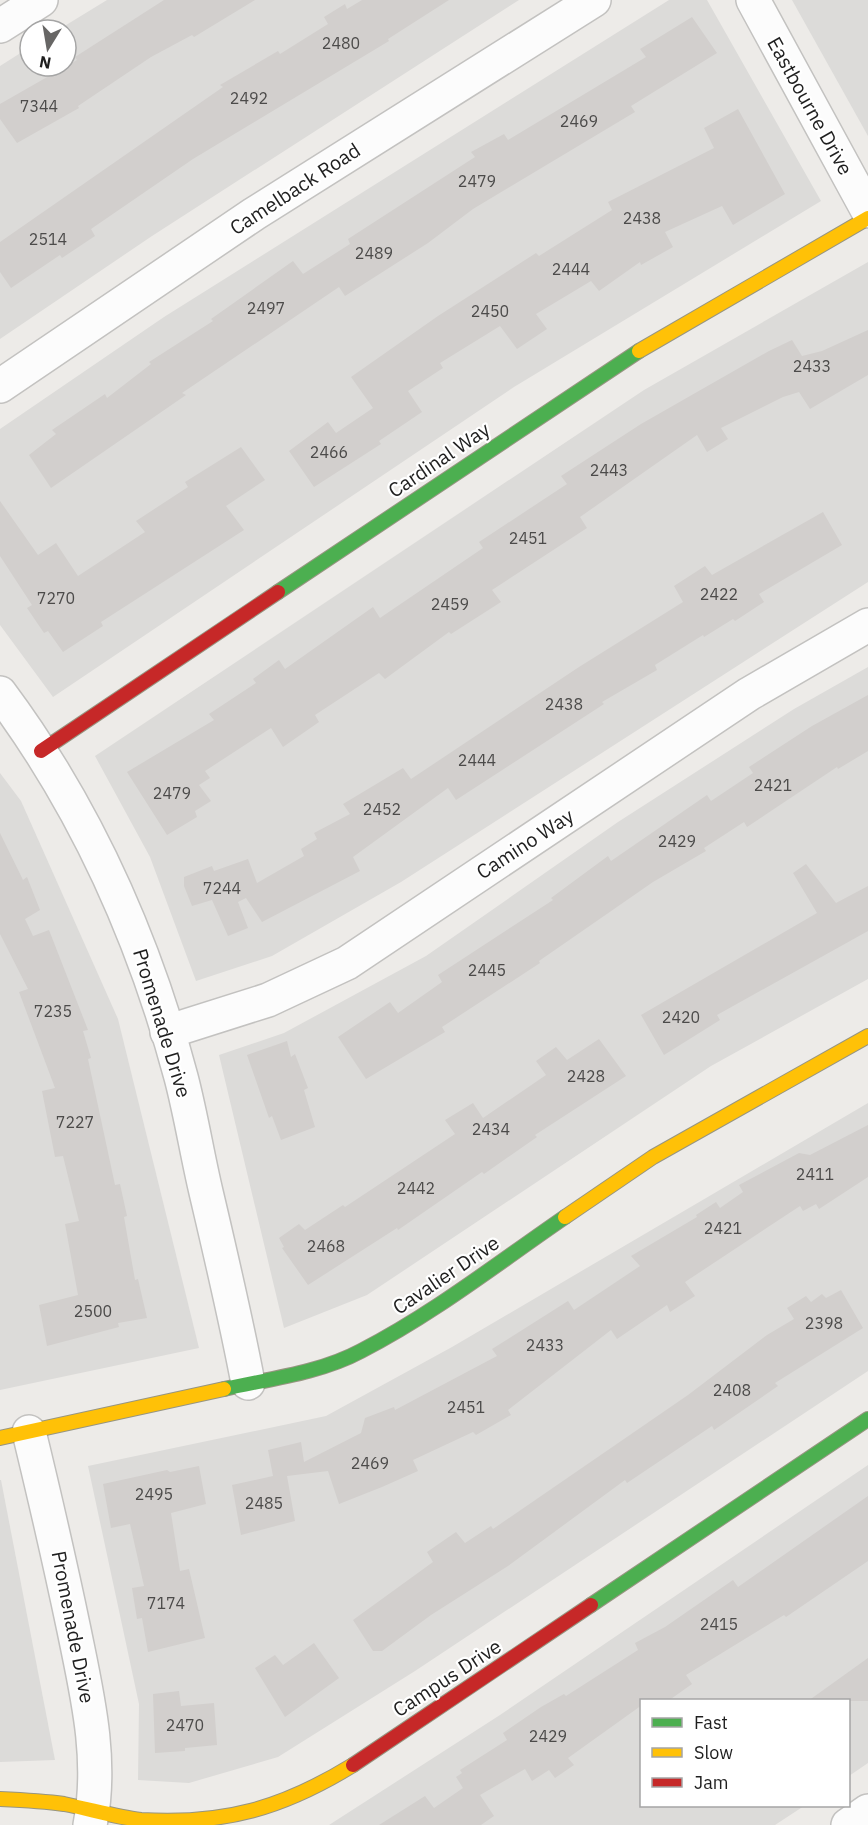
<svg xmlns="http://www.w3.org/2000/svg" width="868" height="1825" font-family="'IBM Plex Sans',sans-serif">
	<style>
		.residential { fill: #dcdbd9 }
		.building { fill: #d2cfcd }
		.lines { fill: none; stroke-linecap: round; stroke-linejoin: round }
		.street-casing { stroke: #c3c2c0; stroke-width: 36 }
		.fast-casing { stroke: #979581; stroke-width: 16 }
		.slow-casing { stroke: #979581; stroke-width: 16 }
		.jam-casing { stroke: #979581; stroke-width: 16 }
		.street { stroke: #fcfcfc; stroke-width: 33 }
		.fast { stroke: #4caf50; stroke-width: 14 }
		.slow { stroke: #ffc107; stroke-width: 14 }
		.jam { stroke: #c62828; stroke-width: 14 }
		.labels { text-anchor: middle; stroke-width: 4.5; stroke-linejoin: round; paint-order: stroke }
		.number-label { font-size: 16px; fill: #4c4b4a }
		.street-label { font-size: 20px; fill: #1f1f1f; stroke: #fff }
	</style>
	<rect width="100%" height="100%" fill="#edebe8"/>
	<!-- residential -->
	<g class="residential">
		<polygon points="107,0 519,0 152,236 0,339 0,66 30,47 30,66 66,66 66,30 58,30"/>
		<polygon points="669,0 707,0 821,201 514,387 53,697 0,625 0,429 164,317"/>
		<polygon points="792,0 868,0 868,136"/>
		<polygon points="868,262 868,582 401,882 272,956 196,981 150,857 95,756 644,390"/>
		<polygon points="868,667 868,979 711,1066 367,1295 284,1328 219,1055 284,1033 426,956 618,822 794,709"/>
		<polygon points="0,773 21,801 118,1019 199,1348 0,1390"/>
		<polygon points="868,1103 868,1371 415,1671 278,1757 189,1783 138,1780 139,1704 88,1466 326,1416 452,1347"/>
		<polygon points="868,1465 868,1763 849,1776 848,1700 642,1700 642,1806 804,1806 775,1825 329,1825 500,1715"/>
		<polygon points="0,1480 1,1480 55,1760 0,1762"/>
	</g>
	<!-- building -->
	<g class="building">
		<polygon points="164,0 255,0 194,37 192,35 151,57 78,106 79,108 17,143 0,119 0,104 77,60 75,57"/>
		<polygon points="362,0 449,0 388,39 389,41 193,159 91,229 95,236 62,258 60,255 11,288 0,272 0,242 223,87 220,85 278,51 280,54 328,24 324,17 345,4 347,9"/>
		<polygon points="692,17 717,53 631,106 635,112 473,209 428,243 345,296 339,287 182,393 186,395 51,488 29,455 56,434 52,430 105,394 107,398 151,364 149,362 213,321 211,319 293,261 303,274 350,244 348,239 475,157 471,152 504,134 508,140 646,57 640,49"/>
		<polygon points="738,109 785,194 733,225 722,206 665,232 673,247 641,265 640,262 599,291 591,281 536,314 547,329 517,349 500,326 440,363 443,368 408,391 422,412 379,441 381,444 314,487 289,451 328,422 336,433 373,408 351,377 438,316 536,253 539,256 612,210 608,202 714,148 704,128"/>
		<polygon points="868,330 868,375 810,409 799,392 783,397 721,428 728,439 707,452 697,435 580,517 587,528 492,590 501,602 451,634 449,632 385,679 379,673 315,715 319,722 283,747 271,728 205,771 210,778 199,785 211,801 195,811 197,817 167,835 127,772 214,720 209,714 256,683 253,679 279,660 285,669 373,607 380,618 483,548 479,542 567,484 561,476 641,424 769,351 792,340 802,356 822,351"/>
		<polygon points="241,447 265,480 226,506 244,530 101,622 103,626 63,652 48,631 44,633 27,608 32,605 0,556 0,501 38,555 56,543 78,576 145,532 136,521 188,487 185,482"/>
		<polygon points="823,512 842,545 759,594 764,602 735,621 733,619 704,637 703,635 655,665 657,670 602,702 604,704 456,800 448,788 353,857 360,871 262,922 246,898 238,902 248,928 228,936 212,900 192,906 184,886 184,877 212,866 214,871 248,859 257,883 304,856 301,849 317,839 314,833 350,814 343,804 403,768 411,779 579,667 683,602 674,586 705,566 712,575"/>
		<polygon points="868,695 868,751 838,769 837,767 747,827 744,822 704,848 706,851 653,882 539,961 540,963 442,1027 445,1032 366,1079 338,1037 390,1002 398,1013 442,982 438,975 553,900 551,898 608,856 611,861 707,795 711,801 753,773 749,767 812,726"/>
		<polygon points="0,833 23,880 27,877 40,910 25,919 33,936 49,930 88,1030 83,1031 91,1058 88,1059 115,1185 120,1184 127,1216 124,1217 135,1280 138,1279 147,1318 118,1323 119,1327 47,1346 39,1305 78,1295 65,1224 79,1221 63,1156 55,1157 42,1091 55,1088 19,992 28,989 0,934"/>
		<polygon points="806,864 836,903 868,886 868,931 717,1015 720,1020 664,1055 641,1015 817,913 793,873"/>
		<polygon points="599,1039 626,1076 535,1135 537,1137 484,1174 482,1172 398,1230 397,1228 308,1285 282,1248 284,1247 279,1238 299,1224 305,1230 343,1205 345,1207 455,1134 445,1120 473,1103 483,1118 546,1075 536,1061 556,1047 567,1060"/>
		<polygon points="287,1041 291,1057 295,1054 308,1088 304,1090 315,1127 281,1140 272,1116 269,1118 247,1055"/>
		<polygon points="868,1125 868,1177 819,1209 816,1204 803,1211 800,1206 685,1282 695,1296 670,1312 667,1305 617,1339 611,1330 508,1410 511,1415 476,1435 473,1432 413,1460 418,1471 382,1487 339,1504 328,1471 287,1476 295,1521 241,1535 232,1485 273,1476 268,1450 301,1442 304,1462 361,1433 365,1418 394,1407 395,1410 497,1356 492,1349 568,1301 574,1310 640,1266 631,1256 697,1217 696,1215 716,1202 720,1208 743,1192 739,1185 799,1153 810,1155"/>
		<polygon points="841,1290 863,1328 775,1383 778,1386 714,1430 712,1426 627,1483 625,1480 508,1566 431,1615 382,1651 373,1651 353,1620 433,1562 427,1552 456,1532 465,1543 491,1526 493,1529 688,1395 767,1335 794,1319 787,1308 806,1296 811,1302 822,1294 826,1298"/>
		<polygon points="199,1466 206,1504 171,1513 180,1571 189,1569 205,1638 148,1652 142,1618 137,1619 132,1588 144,1586 130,1524 111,1528 103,1484 167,1470 170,1472"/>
		<polygon points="868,1496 868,1561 786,1617 784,1615 686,1675 692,1684 668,1701 642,1701 642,1705 568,1758 574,1765 555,1778 549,1770 532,1781 525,1769 480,1795 494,1816 481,1825 379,1825 425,1796 434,1808 463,1788 456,1777 462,1773 460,1770 507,1740 503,1733 541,1707 564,1694 566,1696 638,1650 635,1643 665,1627 733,1580 738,1587"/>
		<polygon points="314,1643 339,1678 285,1717 255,1668 275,1655 283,1665"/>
		<polygon points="868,1658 868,1701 808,1701"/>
		<polygon points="179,1691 181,1706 214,1703 217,1745 185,1748 185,1751 155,1753 153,1694"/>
	</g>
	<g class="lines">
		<defs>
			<g id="street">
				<polyline points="753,0 868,211"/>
				<polyline points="0,26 41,0"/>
				<polyline points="0,386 254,214 594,0"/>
				<path d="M0,693C85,807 144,939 181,1077C191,1115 197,1154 206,1192C221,1256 236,1319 248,1383"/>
				<polyline points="167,1032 268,1000 347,963 749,694 868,625"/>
				<path d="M29,1432C45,1498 60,1563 74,1630C87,1694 103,1759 90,1825"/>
				<polyline points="848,1825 868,1811"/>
			</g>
			<g id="fast">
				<polyline points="278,592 639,351"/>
				<path d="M224,1389C269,1379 320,1373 361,1351C433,1314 498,1263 565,1217"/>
				<polyline points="591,1605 868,1419"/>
			</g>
			<g id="slow">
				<polyline points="639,351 868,218"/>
				<polyline points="565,1217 653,1157 868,1036"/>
				<polyline points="0,1438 224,1389"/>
				<path d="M0,1799C22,1800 43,1801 64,1804C90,1809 115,1817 141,1820C225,1825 283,1808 353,1765"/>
			</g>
			<g id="jam">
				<polyline points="41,751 278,592"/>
				<polyline points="353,1765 591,1605"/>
			</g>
		</defs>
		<!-- street casing -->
		<use href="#street" class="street-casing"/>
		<!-- fast casing -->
		<use href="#fast" class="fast-casing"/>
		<!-- slow casing -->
		<use href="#slow" class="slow-casing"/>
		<!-- jam casing -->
		<use href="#jam" class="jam-casing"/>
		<!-- street -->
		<use href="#street" class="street"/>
		<!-- fast -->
		<use href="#fast" class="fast"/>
		<!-- slow -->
		<use href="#slow" class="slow"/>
		<!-- jam -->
		<use href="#jam" class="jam"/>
	</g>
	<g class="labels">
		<!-- number labels -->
		<g class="number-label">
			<text x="341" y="49">2480</text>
			<text x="249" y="104">2492</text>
			<text x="39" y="112">7344</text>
			<text x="579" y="127">2469</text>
			<text x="477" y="187">2479</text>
			<text x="642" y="224">2438</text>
			<text x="48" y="245">2514</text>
			<text x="374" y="259">2489</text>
			<text x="571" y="275">2444</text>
			<text x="266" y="314">2497</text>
			<text x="490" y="317">2450</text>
			<text x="812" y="372">2433</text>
			<text x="329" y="458">2466</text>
			<text x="609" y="476">2443</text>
			<text x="528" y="544">2451</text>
			<text x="719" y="600">2422</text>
			<text x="56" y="604">7270</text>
			<text x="450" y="610">2459</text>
			<text x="564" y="710">2438</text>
			<text x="477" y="766">2444</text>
			<text x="773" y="791">2421</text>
			<text x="172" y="799">2479</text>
			<text x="382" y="815">2452</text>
			<text x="677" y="847">2429</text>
			<text x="222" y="894">7244</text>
			<text x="487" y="976">2445</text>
			<text x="53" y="1017">7235</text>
			<text x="681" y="1023">2420</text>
			<text x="586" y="1082">2428</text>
			<text x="75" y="1128">7227</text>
			<text x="491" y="1135">2434</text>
			<text x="815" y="1180">2411</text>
			<text x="416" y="1194">2442</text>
			<text x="723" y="1234">2421</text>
			<text x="326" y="1252">2468</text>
			<text x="93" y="1317">2500</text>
			<text x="824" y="1329">2398</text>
			<text x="545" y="1351">2433</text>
			<text x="732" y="1396">2408</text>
			<text x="466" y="1413">2451</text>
			<text x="370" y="1469">2469</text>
			<text x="154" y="1500">2495</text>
			<text x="264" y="1509">2485</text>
			<text x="166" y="1609">7174</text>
			<text x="719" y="1630">2415</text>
			<text x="185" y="1731">2470</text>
			<text x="548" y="1742">2429</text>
		</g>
		<!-- street labels -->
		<g class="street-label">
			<text transform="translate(810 106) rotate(61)" y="7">Eastbourne Drive</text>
			<text transform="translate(295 189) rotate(-33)" y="7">Camelback Road</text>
			<text transform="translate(439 460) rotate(-34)" y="7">Cardinal Way</text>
			<text transform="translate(525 844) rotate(-33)" y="7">Camino Way</text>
			<text transform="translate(162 1023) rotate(73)" y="7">Promenade Drive</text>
			<text transform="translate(446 1275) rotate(-34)" y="7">Cavalier Drive</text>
			<text transform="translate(73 1627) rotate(79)" y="7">Promenade Drive</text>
			<text transform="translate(447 1678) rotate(-33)" y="7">Campus Drive</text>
		</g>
	</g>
	<!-- legend -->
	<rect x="640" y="1699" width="210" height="108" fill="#ffffff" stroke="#a5a5a5" stroke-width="1.5"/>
	<rect x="652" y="1718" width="30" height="9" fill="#4caf50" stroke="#a5a5a5" stroke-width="1.5"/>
	<text x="694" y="1729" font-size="18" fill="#1f1f1f">Fast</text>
	<rect x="652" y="1748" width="30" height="9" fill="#ffc107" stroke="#a5a5a5" stroke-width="1.5"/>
	<text x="694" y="1759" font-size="18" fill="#1f1f1f">Slow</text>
	<rect x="652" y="1778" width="30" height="9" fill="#c62828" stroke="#a5a5a5" stroke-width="1.5"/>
	<text x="694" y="1789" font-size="18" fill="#1f1f1f">Jam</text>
	<!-- north arrow -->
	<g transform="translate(48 48) rotate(191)"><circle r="28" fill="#ffffff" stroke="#a5a5a5" stroke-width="1.5"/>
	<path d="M0-4.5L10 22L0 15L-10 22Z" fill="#676665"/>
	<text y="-9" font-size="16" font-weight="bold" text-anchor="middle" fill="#1f1f1f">N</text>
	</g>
</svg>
